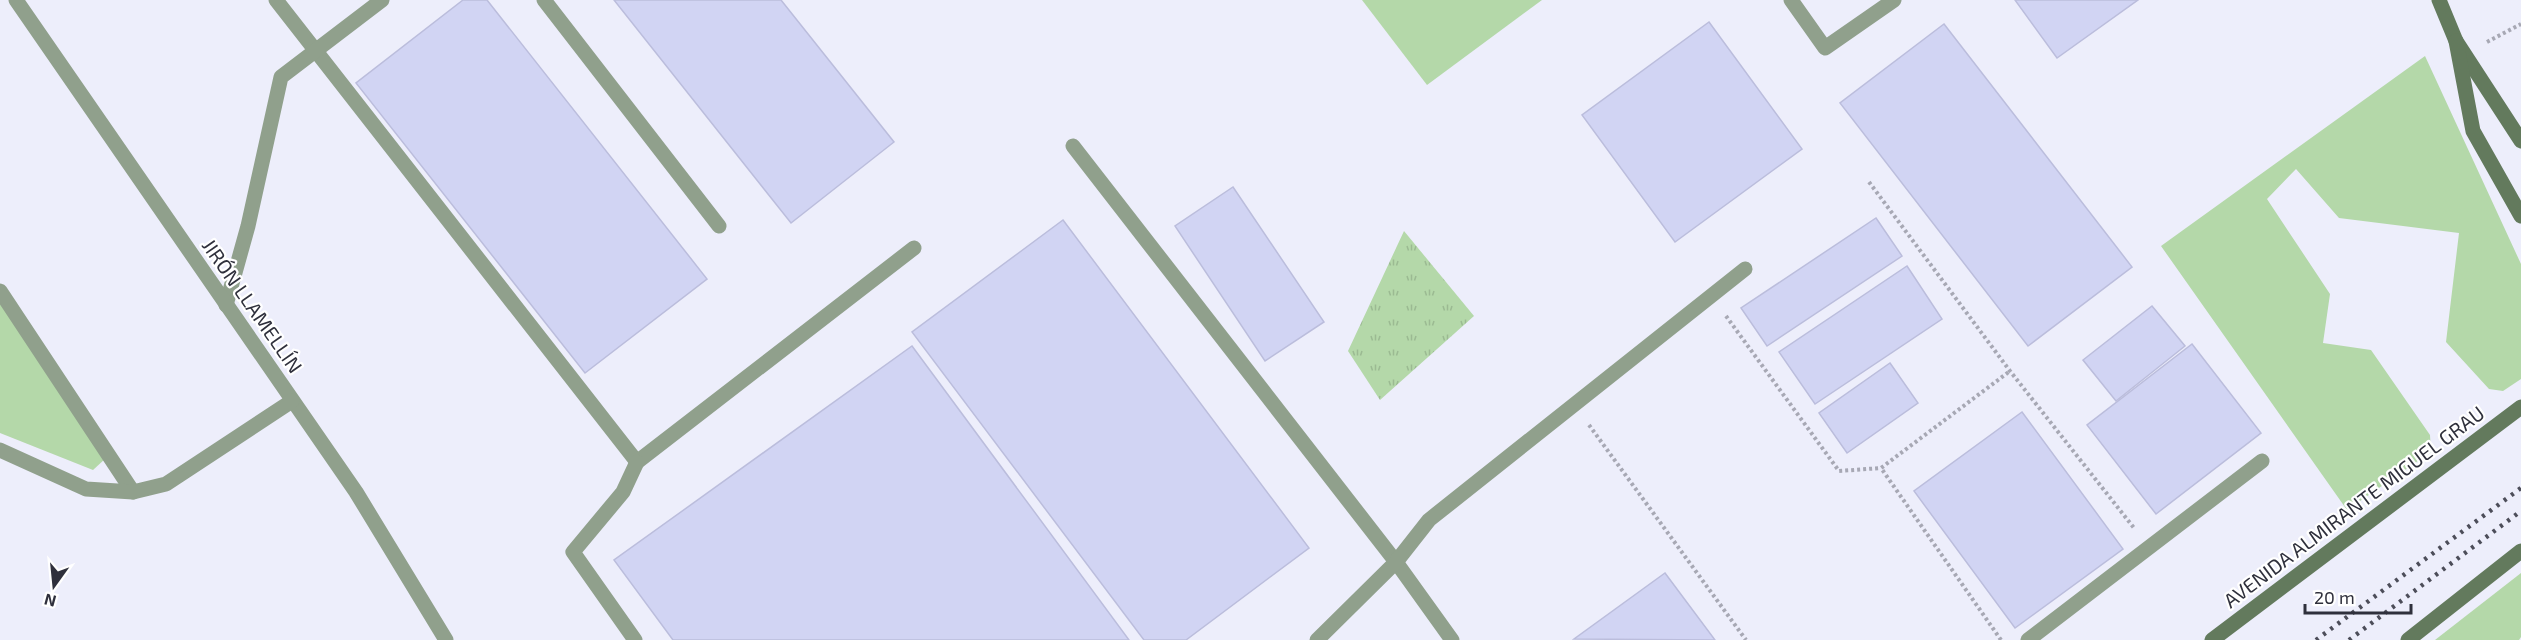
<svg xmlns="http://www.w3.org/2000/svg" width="2521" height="640" font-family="'Exo 2',sans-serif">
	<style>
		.grass { fill: url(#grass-tufts) }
		.park { fill: #b4d8a9 }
		.building { fill: #d1d4f3; stroke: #bbbddc; stroke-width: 1.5 }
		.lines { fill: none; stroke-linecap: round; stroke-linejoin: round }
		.path { stroke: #a7a8b4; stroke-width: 4; stroke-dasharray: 3 3; stroke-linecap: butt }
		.lane { stroke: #90a08c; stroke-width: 15 }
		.street { stroke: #90a08c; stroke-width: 15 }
		.secondary { stroke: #637a5d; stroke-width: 15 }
		.rail { stroke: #4c4d59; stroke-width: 4.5; stroke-dasharray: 3 6; stroke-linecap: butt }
		.labels { text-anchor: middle; stroke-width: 4.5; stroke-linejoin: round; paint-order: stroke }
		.street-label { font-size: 20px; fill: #2f303c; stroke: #fff }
	</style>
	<defs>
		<pattern id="grass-tufts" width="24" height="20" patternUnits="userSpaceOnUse" patternTransform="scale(1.5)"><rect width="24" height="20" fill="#b4d8a9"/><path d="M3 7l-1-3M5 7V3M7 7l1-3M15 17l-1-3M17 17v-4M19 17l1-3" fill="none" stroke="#9bba92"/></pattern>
	</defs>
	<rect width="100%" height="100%" fill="#edeefb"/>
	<!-- grass -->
	<polygon class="grass" points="1404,231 1474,316 1380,400 1348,351"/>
	<!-- park -->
	<g class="park">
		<polygon points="1362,0 1542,0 1427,85"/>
		<polygon points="2425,56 2521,264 2521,379 2503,391 2489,389 2446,342 2459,233 2339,218 2296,169 2267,199 2330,294 2323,343 2371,350 2430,435 2431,452 2347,510 2161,246"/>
		<polygon points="0,300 106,458 93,470 0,433"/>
		<polygon points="2521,573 2521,637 2519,640 2435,640"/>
	</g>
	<!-- building -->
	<g class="building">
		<polygon points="463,0 487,0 707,279 585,373 356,83"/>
		<polygon points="614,0 781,0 894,142 791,223"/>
		<polygon points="2015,0 2138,0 2057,58"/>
		<polygon points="1709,22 1802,149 1675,242 1582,115"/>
		<polygon points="1944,24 2132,267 2028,346 1840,103"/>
		<polygon points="1233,187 1324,322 1265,361 1175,226"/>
		<polygon points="1876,218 1902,256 1767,346 1741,308"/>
		<polygon points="1063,220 1309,548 1186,640 1144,640 912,332"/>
		<polygon points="1907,266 1942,319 1815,404 1779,352"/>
		<polygon points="2152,306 2185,346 2116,401 2083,360"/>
		<polygon points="2192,344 2261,433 2156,514 2087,425"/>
		<polygon points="912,346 1129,640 673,640 614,560"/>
		<polygon points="1890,363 1918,403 1847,453 1819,413"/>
		<polygon points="2022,412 2123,549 2015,628 1914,491"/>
		<polygon points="1665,573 1715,640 1574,639"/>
	</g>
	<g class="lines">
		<!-- path -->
		<g class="path">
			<polyline points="2487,42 2521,24"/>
			<polyline points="1869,182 2010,371 2134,528"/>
			<polyline points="1726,316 1839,471 1881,468"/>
			<polyline points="1589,425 1746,640"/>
			<polyline points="2001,640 1881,468 2010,371"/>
		</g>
		<!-- lane -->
		<g class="lane">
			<polyline points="276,0 637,462 914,248"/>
			<polyline points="544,0 719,226"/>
			<polyline points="1791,0 1825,48 1894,0"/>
			<polyline points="1073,146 1396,562 1452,640"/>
			<polyline points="226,305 248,226 281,77 382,0"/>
			<polyline points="635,640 573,552 623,492 637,462"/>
			<polyline points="1317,640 1396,562 1429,520 1745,269"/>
			<polyline points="2028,640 2262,461"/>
		</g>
		<!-- street -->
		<g class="street">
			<polyline points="16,0 356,492 446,640"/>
			<polyline points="0,291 133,492"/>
			<polyline points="0,450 86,489 133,492 166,484 292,401"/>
		</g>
		<!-- secondary -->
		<g class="secondary">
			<polyline points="2439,0 2456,41 2521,141"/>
			<polyline points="2456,41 2473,131 2521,216"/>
			<polyline points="2212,640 2521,407"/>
			<polyline points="2408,640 2521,551"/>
		</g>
		<!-- rail -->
		<g class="rail">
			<polyline points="2316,640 2521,488"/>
			<polyline points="2349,640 2521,511"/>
		</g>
	</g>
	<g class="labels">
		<!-- street labels -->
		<g class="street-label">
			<text transform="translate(252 306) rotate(55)" y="7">JIRÓN LLAMELLÍN</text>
			<text transform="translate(2354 507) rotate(-37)" y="7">AVENIDA ALMIRANTE MIGUEL GRAU</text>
		</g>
	</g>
	<!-- north arrow -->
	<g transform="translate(54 586) rotate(195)" stroke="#ffffff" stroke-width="4.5" paint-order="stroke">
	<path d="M0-4.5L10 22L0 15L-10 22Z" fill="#2f303c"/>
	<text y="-9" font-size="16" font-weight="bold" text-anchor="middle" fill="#2f303c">N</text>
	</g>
	<!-- scale -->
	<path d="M2305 604v9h106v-9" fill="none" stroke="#2f303c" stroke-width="3"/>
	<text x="2314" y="604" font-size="18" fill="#2f303c" stroke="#ffffff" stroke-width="4.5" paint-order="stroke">20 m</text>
</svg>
